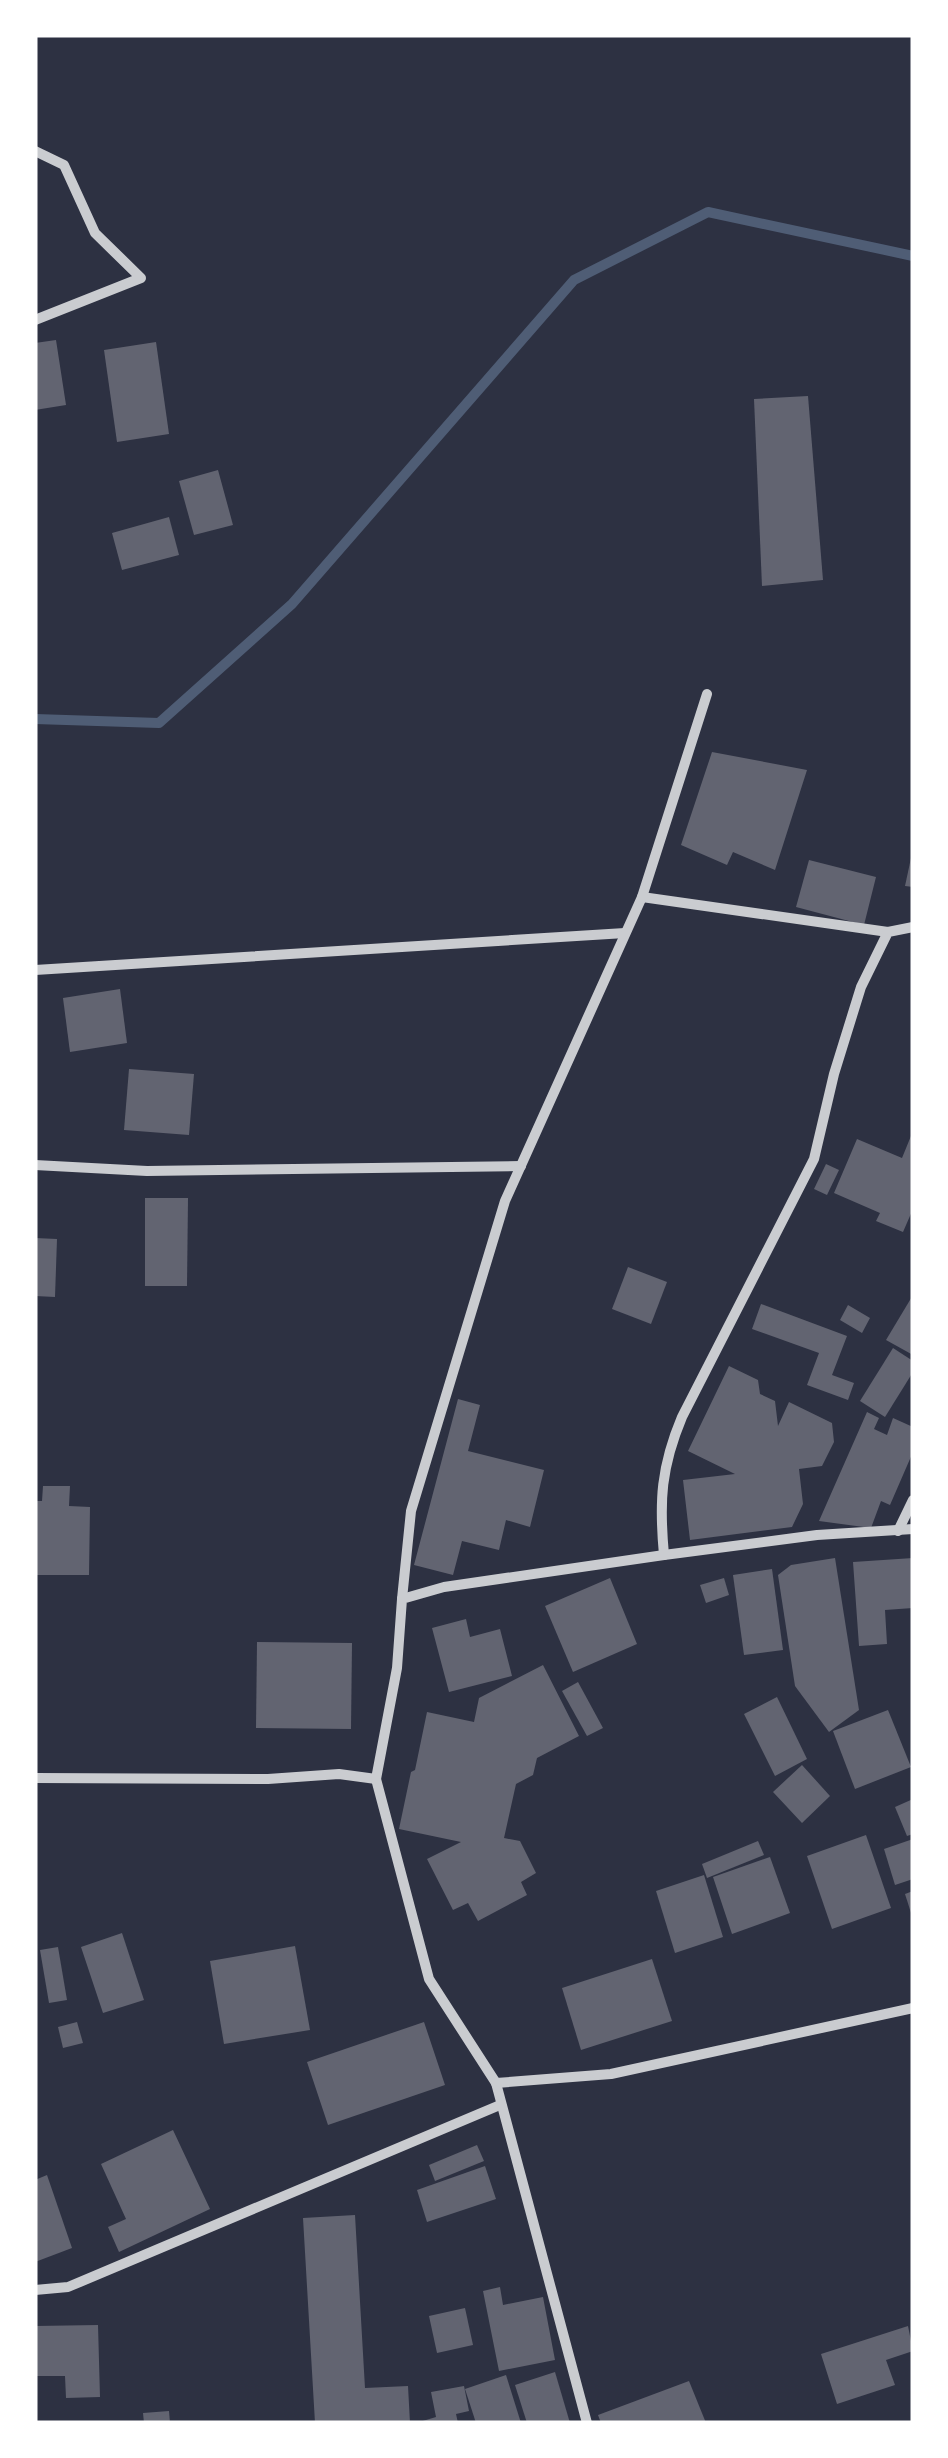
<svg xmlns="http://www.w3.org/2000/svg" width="948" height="2458" font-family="'DM Sans',sans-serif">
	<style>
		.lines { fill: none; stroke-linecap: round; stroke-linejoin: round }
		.stream { stroke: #4f5d75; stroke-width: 10 }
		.building { fill: #626471 }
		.minor { stroke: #caccd0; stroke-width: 10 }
	</style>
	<rect width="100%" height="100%" fill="#2d3142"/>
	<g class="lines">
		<!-- stream -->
		<polyline class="stream" points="35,719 159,723 292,604 574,280 708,212 913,256"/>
	</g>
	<!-- building -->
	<g class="building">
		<polygon points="56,340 66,405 35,410 35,343"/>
		<polygon points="156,342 169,434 117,442 104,350"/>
		<polygon points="808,396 823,580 762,586 754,399"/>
		<polygon points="218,470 233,525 194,535 179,481"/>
		<polygon points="169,517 179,555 122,570 112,533"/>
		<polygon points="712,752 807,770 775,870 733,852 727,865 681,845"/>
		<polygon points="911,858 913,858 913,887 905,886"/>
		<polygon points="809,860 876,877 864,925 796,907"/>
		<polygon points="120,989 127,1043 70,1052 63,998"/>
		<polygon points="129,1069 194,1074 189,1135 124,1130"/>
		<polygon points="913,1131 913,1209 903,1232 876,1221 880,1213 834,1193 857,1139 902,1158"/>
		<polygon points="826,1164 839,1170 827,1195 814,1189"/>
		<polygon points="145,1198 188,1198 187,1286 145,1286"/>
		<polygon points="35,1238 57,1239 55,1297 35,1296"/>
		<polygon points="628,1267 667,1282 651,1324 612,1309"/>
		<polygon points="913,1295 913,1355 886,1340"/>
		<polygon points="761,1304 847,1336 832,1375 854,1383 848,1400 807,1385 819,1353 752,1329"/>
		<polygon points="848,1305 870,1318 862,1333 840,1320"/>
		<polygon points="893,1348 913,1361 913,1372 885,1417 860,1401"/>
		<polygon points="729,1366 758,1380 760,1394 775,1401 778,1426 789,1402 832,1423 834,1442 822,1466 799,1469 803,1504 792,1527 690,1540 683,1480 735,1474 688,1451"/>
		<polygon points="458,1399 480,1405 468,1451 544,1470 530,1527 506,1520 499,1550 462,1541 453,1575 414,1565"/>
		<polygon points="867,1412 879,1418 874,1429 887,1435 893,1418 913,1427 913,1452 890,1505 881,1501 871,1528 819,1521"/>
		<polygon points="43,1486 70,1486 69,1506 90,1507 89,1575 35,1575 35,1501 42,1501"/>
		<polygon points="835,1558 859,1710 829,1732 795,1686 778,1575 791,1565"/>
		<polygon points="913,1558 913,1608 885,1610 887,1644 859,1646 853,1562"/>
		<polygon points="772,1569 783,1650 744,1655 733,1575"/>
		<polygon points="610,1578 637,1644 573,1672 545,1606"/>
		<polygon points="724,1578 729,1595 706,1603 700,1585"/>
		<polygon points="466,1619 470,1637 500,1629 512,1676 449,1692 432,1628"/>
		<polygon points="257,1642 352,1643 351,1729 256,1728"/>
		<polygon points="543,1665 579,1736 537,1758 533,1775 516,1784 504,1838 520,1841 536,1873 521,1882 527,1895 478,1921 468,1903 453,1910 427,1859 461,1842 399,1829 411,1772 415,1770 427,1712 474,1722 479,1698"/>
		<polygon points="578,1682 603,1728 587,1736 562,1691"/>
		<polygon points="777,1697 807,1759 775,1776 744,1714"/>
		<polygon points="888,1710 911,1767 855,1789 833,1731"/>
		<polygon points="802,1765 830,1796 802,1823 773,1792"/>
		<polygon points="913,1799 913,1834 907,1836 895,1807"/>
		<polygon points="866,1835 891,1908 832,1929 807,1856"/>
		<polygon points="913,1839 913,1879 895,1885 884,1849"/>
		<polygon points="758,1841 764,1855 707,1878 702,1864"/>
		<polygon points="770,1857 790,1913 732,1934 713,1877"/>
		<polygon points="704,1875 723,1937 675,1953 656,1891"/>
		<polygon points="913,1891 913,1916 912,1916 905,1894"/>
		<polygon points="122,1933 144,2000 103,2013 81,1947"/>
		<polygon points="295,1946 310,2030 224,2044 210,1961"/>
		<polygon points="58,1947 67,2000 49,2003 40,1950"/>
		<polygon points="652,1959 672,2021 581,2050 562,1988"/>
		<polygon points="77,2022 83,2043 63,2048 58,2027"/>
		<polygon points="424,2022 445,2085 328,2125 307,2062"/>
		<polygon points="173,2130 210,2209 119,2252 108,2227 126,2219 101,2164"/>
		<polygon points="477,2145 484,2161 435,2181 429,2165"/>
		<polygon points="485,2166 496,2199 427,2222 417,2190"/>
		<polygon points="47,2175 72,2248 35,2262 35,2180"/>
		<polygon points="355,2215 365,2388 408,2386 410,2423 315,2423 303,2218"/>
		<polygon points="500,2287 503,2305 543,2297 555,2360 499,2371 483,2291"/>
		<polygon points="465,2308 473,2345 437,2353 429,2316"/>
		<polygon points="98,2325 100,2397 66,2398 65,2376 35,2376 35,2326"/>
		<polygon points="908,2326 913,2351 886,2360 895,2385 837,2404 821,2354"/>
		<polygon points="555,2372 570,2423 527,2423 515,2385"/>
		<polygon points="506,2375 521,2423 476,2423 465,2389"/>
		<polygon points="689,2381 706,2423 601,2423 598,2415"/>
		<polygon points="464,2386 469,2411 456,2414 458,2423 416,2423 436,2417 431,2392"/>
		<polygon points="169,2411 170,2423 144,2423 143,2413"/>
	</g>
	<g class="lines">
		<!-- minor -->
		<g class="minor">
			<polyline points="35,151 64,165 95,233 141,278 35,320"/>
			<polyline points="642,897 888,932"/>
			<polyline points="35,970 625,933"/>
			<polyline points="35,1165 147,1171 521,1166"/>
			<polyline points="898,1531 913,1500"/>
			<path d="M664,1555C659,1501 661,1467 682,1417L814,1159L834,1074L861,987L888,932L913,927"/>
			<polyline points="402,1599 411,1511 505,1201 642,897 707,694"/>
			<polyline points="35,1778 268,1779 339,1774 376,1779 397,1668 402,1599 444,1587 664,1555 817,1535 913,1529"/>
			<polyline points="376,1779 429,1979 496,2083 587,2423"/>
			<polyline points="496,2083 611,2074 913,2008"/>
			<polyline points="35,2290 68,2287 500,2105"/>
		</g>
	</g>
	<!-- border -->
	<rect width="948" height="2458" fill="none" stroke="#ffffff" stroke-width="75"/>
</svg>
